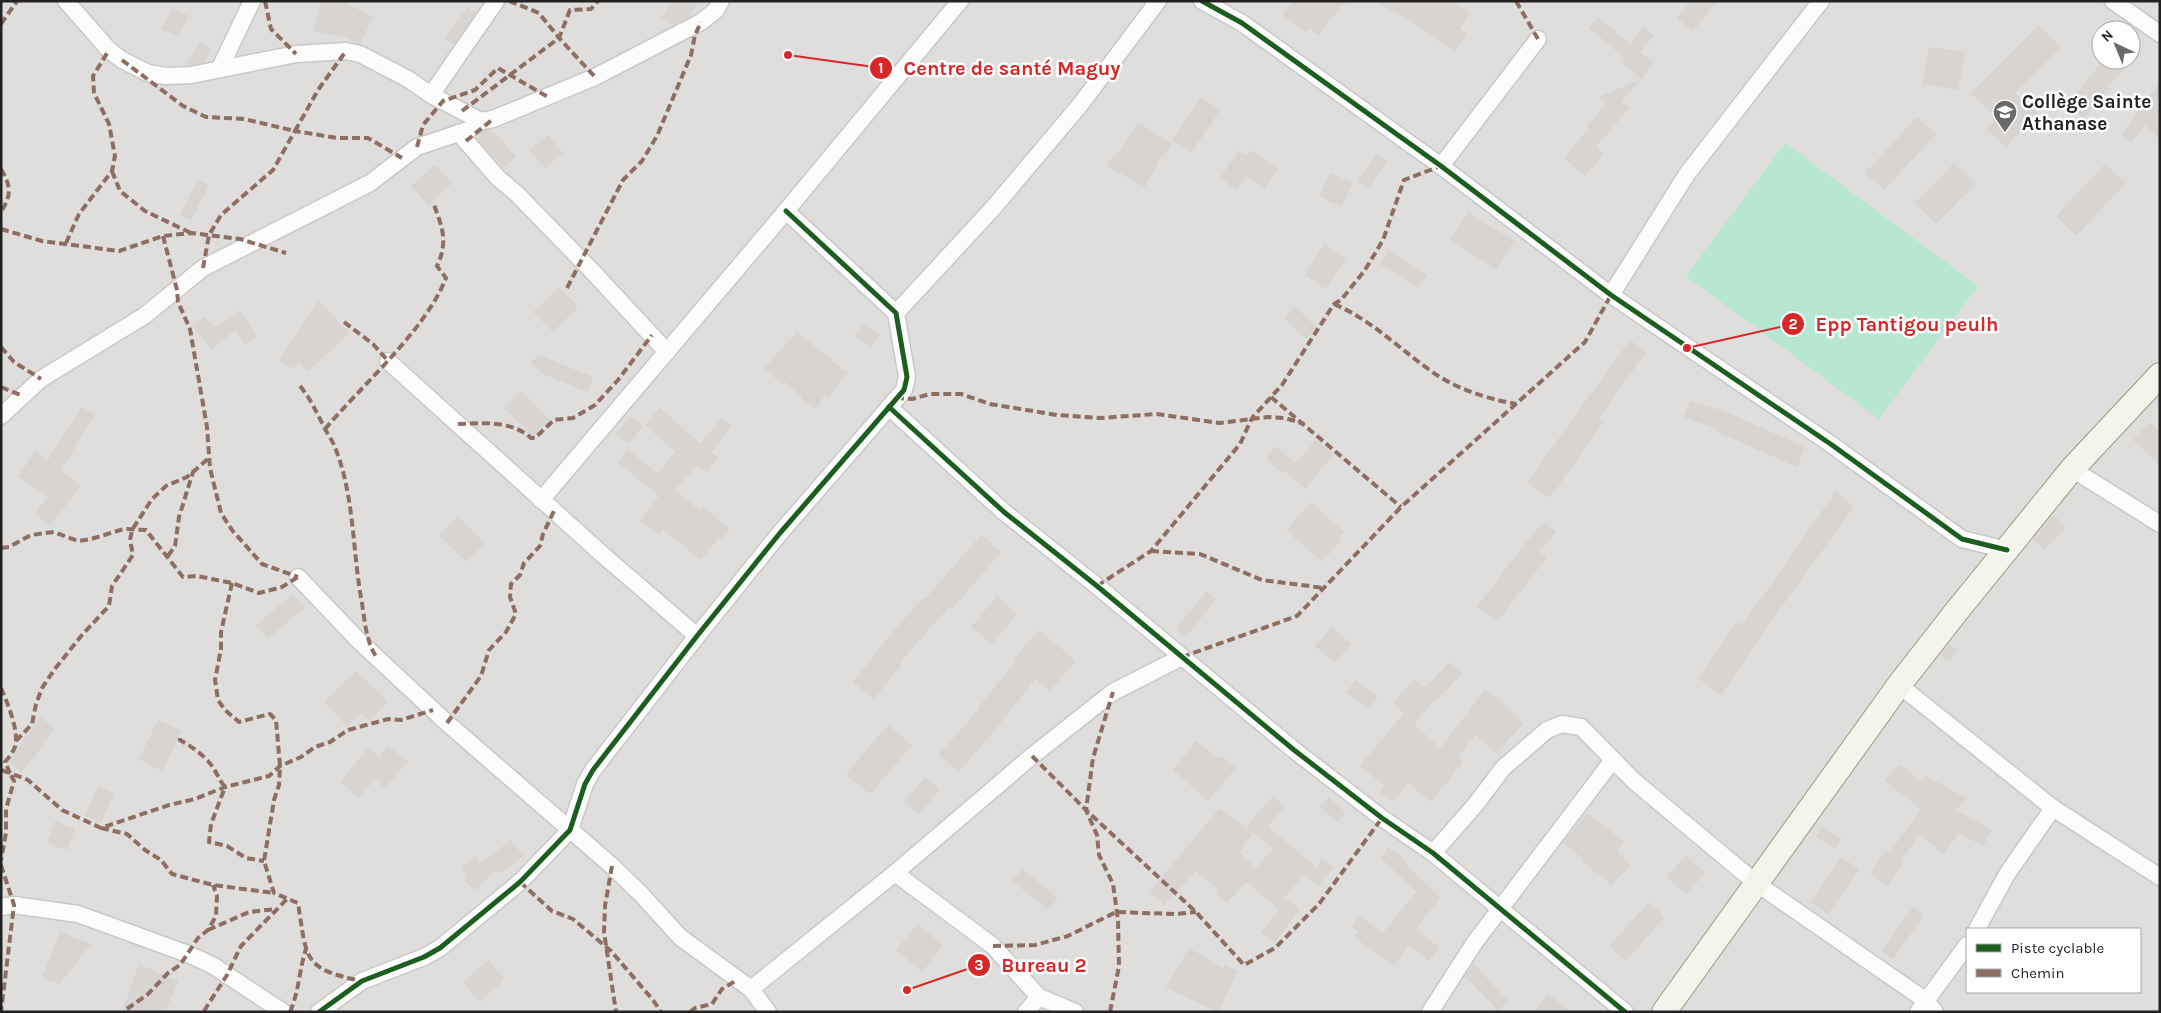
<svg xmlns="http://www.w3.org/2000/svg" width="2161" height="1013" font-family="Karla,sans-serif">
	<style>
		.residential { fill: #dfdedc; fill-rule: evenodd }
		.pitch { fill: #b7e6d2 }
		.building { fill: #d7d4d2; fill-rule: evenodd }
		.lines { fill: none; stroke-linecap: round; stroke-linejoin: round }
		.minor-casing { stroke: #c9c8c7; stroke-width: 19 }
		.secondary-casing { stroke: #999a82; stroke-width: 26 }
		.minor { stroke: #fdfcfc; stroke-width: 16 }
		.secondary { stroke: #f4f4ed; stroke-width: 24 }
		.quiet { stroke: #8d6e63; stroke-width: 4; stroke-dasharray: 8 4; stroke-linecap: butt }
		.cycleway-casing { stroke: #fff; stroke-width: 8 }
		.cycleway { stroke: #1b5e20; stroke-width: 5 }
		.labels { text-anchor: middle; stroke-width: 5; stroke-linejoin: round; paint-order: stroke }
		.poi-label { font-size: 19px; font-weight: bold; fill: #222; stroke: #fff; text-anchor: start }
		.leader { fill: none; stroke: #d62828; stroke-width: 2 }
		.callout-dot { fill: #d62828; stroke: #fff; stroke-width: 2 }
		.mark-label { font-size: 15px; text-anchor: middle; font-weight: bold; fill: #fff }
		.callout-label { font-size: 20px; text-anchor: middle; font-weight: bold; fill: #d62828; stroke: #fff; stroke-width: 5; stroke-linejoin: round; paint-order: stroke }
	</style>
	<rect width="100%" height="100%" fill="#f0eeeb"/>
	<!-- residential -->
	<path class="residential" d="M1,1H2160V1012H1ZM2101,30H2131V60H2101ZM1967,929H2140V992H1967Z"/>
	<!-- pitch -->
	<polygon class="pitch" points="1785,143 1978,286 1879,419 1686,276"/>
	<!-- building -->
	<g class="building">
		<polygon points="321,1 342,1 373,17 360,44 348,38 314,31"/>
		<polygon points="673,1 699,1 688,18 673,25 661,17"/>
		<polygon points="1294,1 1346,1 1318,35 1309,28 1306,32 1283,15"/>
		<polygon points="1374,1 1454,1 1470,13 1460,28 1467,34 1455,52 1405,18"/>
		<polygon points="1691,1 1718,1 1693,31 1677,18"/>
		<polygon points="468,7 476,13 454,45 444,38"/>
		<polygon points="172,8 189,16 181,31 176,36 161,29"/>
		<polygon points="1598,17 1630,44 1644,27 1654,36 1640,52 1654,63 1641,79 1622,63 1626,59 1589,28"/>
		<polygon points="2039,25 2061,47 2015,93 2037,112 2006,147 1986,129 1996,118 1971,93"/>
		<polygon points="199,42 212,49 205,62 190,65 187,63"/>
		<polygon points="1929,47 1965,52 1958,90 1922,84"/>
		<polygon points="2103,60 2130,60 2084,119 2067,106"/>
		<polygon points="1640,80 1621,102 1629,108 1596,147 1604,154 1585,176 1564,158 1589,128 1587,126 1607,103 1599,97"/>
		<polygon points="2160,82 2160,140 2145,125 2131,142 2121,135"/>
		<polygon points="1201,97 1220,110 1191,153 1172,140"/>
		<polygon points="1917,117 1936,134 1884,190 1865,173"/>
		<polygon points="1138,122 1172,144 1164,156 1162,155 1145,187 1107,166 1115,152 1118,153"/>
		<polygon points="491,129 516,156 503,168 477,138 485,130"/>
		<polygon points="548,135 563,153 545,168 529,150"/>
		<polygon points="1239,150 1246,155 1250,150 1278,169 1264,189 1246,176 1236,190 1220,178"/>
		<polygon points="1376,154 1387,161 1369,189 1358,182"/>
		<polygon points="1954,163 1975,184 1936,224 1915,203"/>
		<polygon points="2105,164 2126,183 2076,236 2056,216"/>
		<polygon points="435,165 452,183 429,205 411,186"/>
		<polygon points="1331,172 1353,184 1341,207 1319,196"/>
		<polygon points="197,180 209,185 191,220 180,215"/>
		<polygon points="1468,212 1514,241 1496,269 1450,240"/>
		<polygon points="1324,244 1346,258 1326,289 1305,275"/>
		<polygon points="1389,250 1427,275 1418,288 1380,264"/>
		<polygon points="559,287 578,307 553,332 533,312"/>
		<polygon points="318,300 349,333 308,372 298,362 294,369 279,360"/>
		<polygon points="1295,306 1317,328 1306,339 1284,318"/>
		<polygon points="240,310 257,337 245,345 235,330 212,350 192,326 204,316 214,328"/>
		<polygon points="864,323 880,336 870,348 854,335"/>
		<polygon points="797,332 848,373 828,397 825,394 816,408 801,399 802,397 784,381 782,384 764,368"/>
		<polygon points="1630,340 1646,352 1598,419 1603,423 1550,498 1527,482"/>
		<polygon points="539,355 593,377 587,392 543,374 531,362"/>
		<polygon points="522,391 550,420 533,437 505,408"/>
		<polygon points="1690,401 1724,411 1805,447 1797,467 1715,431 1716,429 1684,417"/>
		<polygon points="81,407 95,415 61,470 81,485 50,526 35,514 48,497 18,476 36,451 48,460"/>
		<polygon points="660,408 700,444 722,418 732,426 711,452 719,458 707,472 698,465 675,489 700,511 704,507 730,530 722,539 719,537 701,560 663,529 659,534 640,520 659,496 618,462 627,449 658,474 675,452 645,425"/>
		<polygon points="630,416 643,426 628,444 615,434"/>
		<polygon points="2149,422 2160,432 2160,465 2133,440"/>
		<polygon points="1316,440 1334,454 1305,489 1283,470 1281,472 1266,457 1276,446 1295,464"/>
		<polygon points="1836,491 1854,507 1759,638 1760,639 1721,695 1698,678 1737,622 1741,625 1770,586"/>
		<polygon points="1311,502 1344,532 1339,538 1341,540 1322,562 1286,530"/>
		<polygon points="2054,515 2066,527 2044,550 2033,539"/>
		<polygon points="458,517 485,543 466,562 439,536"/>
		<polygon points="1544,522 1556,532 1540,552 1547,557 1497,622 1477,607 1527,541"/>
		<polygon points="981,535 1001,552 952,609 949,607 900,662 902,664 874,699 853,682 891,634 923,598 925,599"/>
		<polygon points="1207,591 1216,599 1186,637 1178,631 1178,626"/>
		<polygon points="293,594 305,607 268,639 256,625"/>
		<polygon points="997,596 1017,614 992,644 971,627"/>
		<polygon points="1332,627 1351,644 1335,663 1315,646"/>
		<polygon points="1039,630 1076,661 1050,691 1035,679 991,735 958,772 939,754 979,709 978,708 1015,662 1013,660"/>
		<polygon points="1949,644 1957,649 1950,661 1940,655"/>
		<polygon points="1450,662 1462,674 1437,700 1436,698 1414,724 1440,748 1485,690 1496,697 1523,724 1496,753 1475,735 1458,757 1463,762 1431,802 1408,783 1393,802 1380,792 1385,786 1360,766 1404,713 1393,702 1415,679 1425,688"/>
		<polygon points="356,671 388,701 369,721 361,713 347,726 324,702"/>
		<polygon points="1355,680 1378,697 1369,709 1347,692"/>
		<polygon points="40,717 55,728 22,773 8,762"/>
		<polygon points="158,720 182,731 162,771 139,759"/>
		<polygon points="888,725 912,745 870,794 846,774"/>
		<polygon points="1196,741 1220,759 1222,756 1236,768 1208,801 1173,770"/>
		<polygon points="388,746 408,761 385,788 375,779 359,798 340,782 369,747 379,756"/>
		<polygon points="1900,764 1922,782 1926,776 1967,799 1956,810 1992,830 1983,846 1959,833 1944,854 1919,835 1901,860 1904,861 1888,886 1870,874 1886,850 1890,852 1921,809 1885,781"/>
		<polygon points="925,777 940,789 920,814 904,802"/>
		<polygon points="98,786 114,793 101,823 85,816"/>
		<path d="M1273,796L1285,806L1268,826L1316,867L1322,859L1333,868L1318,886L1304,875L1284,898L1300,909L1275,942L1261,932L1279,910L1246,882L1227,903L1215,892L1218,890L1196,871L1164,905L1150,891L1219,809L1253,832L1246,826ZM1253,832L1273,849L1256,868L1239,853Z"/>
		<polygon points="1329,797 1346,813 1337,822 1320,807"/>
		<polygon points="1588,813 1624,842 1617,851 1631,865 1611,885 1599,873 1598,874 1581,861 1583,859 1563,842"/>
		<polygon points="55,821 75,829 67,850 47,843"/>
		<polygon points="1822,826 1842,839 1835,849 1816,837"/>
		<polygon points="511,840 523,856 499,874 496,870 475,891 463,879 467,875 461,869 475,856 481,863"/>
		<polygon points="1388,847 1407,861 1405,864 1440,897 1416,930 1439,947 1429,961 1408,945 1394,966 1354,937 1358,931 1352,927 1359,916 1383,933 1416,892 1381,858"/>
		<polygon points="1686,856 1705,873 1686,894 1667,877"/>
		<polygon points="1841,857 1859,869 1828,914 1810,902"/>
		<polygon points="1022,869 1058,898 1048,910 1012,881"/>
		<polygon points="1649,902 1665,917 1625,961 1609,946"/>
		<polygon points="1913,907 1924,915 1893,959 1881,951"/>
		<polygon points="918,924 943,946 922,972 896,950"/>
		<polygon points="60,932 91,944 60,984 42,978"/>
		<polygon points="1189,948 1223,968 1225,965 1238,971 1218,1012 1166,988"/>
		<polygon points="488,960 505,979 480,1002 463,983"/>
		<polygon points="139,964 178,981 165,1012 122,1012"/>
		<polygon points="1474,964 1508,1001 1498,1011 1465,976"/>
		<polygon points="1548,994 1571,1012 1534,1012"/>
	</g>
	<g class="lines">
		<defs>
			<g id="minor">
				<polyline points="66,1 109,50 122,60 148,73 165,76 191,75 296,54 346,51 360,54 408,79 431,95 481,121"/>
				<polyline points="1202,1 1242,23 1441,166 1611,295 1832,445 1962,539 2007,550"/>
				<polyline points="2113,1 2160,34"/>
				<polyline points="220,68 252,1"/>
				<polyline points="431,95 496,1"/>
				<polyline points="459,133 498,178 517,194 592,271 667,352"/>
				<polyline points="1441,166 1538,39"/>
				<polyline points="1611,295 1687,174 1821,1"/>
				<polyline points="896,313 994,207 1080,105 1158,1"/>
				<polyline points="388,361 603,555 697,636"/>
				<polyline points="889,407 1004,512 1097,586 1294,750 1382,818 1433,853 1625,1012"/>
				<polyline points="1,416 41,379 144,316 203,268 370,183 417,147 468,130 481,121 493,119 595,77 701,22 716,10 721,1"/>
				<polyline points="2072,469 2160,524"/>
				<polyline points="541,500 786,211 960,1"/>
				<polyline points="298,577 359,641 447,723 612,866 641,894 680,937 751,989 768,1012"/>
				<polyline points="1899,685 2053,808 2160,877"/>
				<polyline points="1433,853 1476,804 1503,768 1547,730 1562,724 1581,727 1634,781 1756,883 1925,1000 1935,1012"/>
				<polyline points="895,873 993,946 1039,997 1075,1012"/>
				<polyline points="1,907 14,905 78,914 188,954 212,965 283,1012"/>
				<polyline points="1977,929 2007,874 2053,808"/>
				<polyline points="751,989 895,873 1032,756 1113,692 1182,657"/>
				<polyline points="319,1012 362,981 424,957 440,948 520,882 570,830 585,784 593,770 697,636 780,533 904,390 907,377 896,313 786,211"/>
				<polyline points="1026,1012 1039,997"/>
				<polyline points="1430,1012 1475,942 1613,760"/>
				<polyline points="1918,1012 1967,945"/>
			</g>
			<polyline id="secondary" points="1664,1012 1899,685 1956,612 2072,469 2160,375"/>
		</defs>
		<!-- minor casing -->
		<use href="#minor" class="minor-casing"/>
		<!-- secondary casing -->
		<use href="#secondary" class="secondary-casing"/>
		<!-- minor -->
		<use href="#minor" class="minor"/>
		<!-- secondary -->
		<use href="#secondary" class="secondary"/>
		<!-- quiet -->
		<g class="quiet">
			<polyline points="265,1 271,29 296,54"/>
			<polyline points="509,1 539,13 559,38 595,77"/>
			<polyline points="1516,1 1538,39"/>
			<polyline points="1,24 17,1"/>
			<polyline points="122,60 183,106 206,117 244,119 295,131 318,90 346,51"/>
			<polyline points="462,111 559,38 570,10 591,9 598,1"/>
			<polyline points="466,141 493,119"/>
			<polyline points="417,147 423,125 443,101 475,90 498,68 548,97"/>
			<path d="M1,169C11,186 12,194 1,212"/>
			<polyline points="112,171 120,191 145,211 191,233"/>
			<polyline points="1,229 42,241 119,251 163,236 191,233 240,239 286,253"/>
			<polyline points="163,236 177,290 178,302 190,329 207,427 210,468 221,513 232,530 262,564 298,577"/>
			<polyline points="66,243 79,214 112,171 115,156 109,124 94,93 93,76 109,50"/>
			<polyline points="203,268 209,235 221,215 273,170 295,131 337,138 368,138 402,158"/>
			<polyline points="567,288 623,180 642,161 657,136 691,55 695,35 701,22"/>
			<path d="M1334,304C1371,320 1395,345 1427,368C1453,388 1484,398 1516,404"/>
			<polyline points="344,322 373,344 388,361"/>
			<polyline points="1,347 14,362 41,379"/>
			<path d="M300,386C310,398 316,411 323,425C326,432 331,438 334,445C355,495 352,551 362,603C365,622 366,642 377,658"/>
			<polyline points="1,387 23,396"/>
			<polyline points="1271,397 1401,507"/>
			<polyline points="896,398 912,399 930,394 961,394 990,404 1057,415 1100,418 1157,414 1219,423 1268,417 1285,418 1304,424"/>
			<path d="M458,424C483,423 511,420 531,438H535L554,420L573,418L595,405L618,380L652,335"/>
			<path d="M325,429C362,385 425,331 446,278L437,266C448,242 443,229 434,205"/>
			<polyline points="1,548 9,547 31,535 54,532 78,541 91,539 124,529 146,530 183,577 197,576 232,583 259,593 282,587 298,577"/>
			<polyline points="1151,551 1200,554 1262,580 1324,588"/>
			<polyline points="168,556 175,546 179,517 193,472"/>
			<path d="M232,583L221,632V649L215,680L218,700L225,710L239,722L270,714L276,720L280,766L279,785L274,800L264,861L274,893L298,903C307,959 302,969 362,981"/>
			<polyline points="1097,586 1151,551 1240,444 1252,418 1282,385 1334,304 1341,300 1365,270 1383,240 1404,180 1441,166"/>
			<polyline points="1182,657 1297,616 1401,507 1585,342 1611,295"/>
			<path d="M1,688C7,702 17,726 16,741C16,749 10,756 5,762L10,773L28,780L62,810L101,828L169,805L195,799L225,787L269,776L280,766L301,757L315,747L330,742L348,730L388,719L401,720L433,710"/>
			<polyline points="447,723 481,676 489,650 506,632 516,614 510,597 511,584 520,575 524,563 540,546 543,534 554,511"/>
			<path d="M180,738V740C191,746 205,756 212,766C217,773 219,780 225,787L211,824L209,842L227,846L246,858L264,861"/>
			<polyline points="16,741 32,724 36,704 42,688 54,670 82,635 109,606 112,586 133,555 130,540 132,530 152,499 166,486 187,477 209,458"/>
			<polyline points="1032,756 1086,810 1196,912 1244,965 1275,948 1319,904 1382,818"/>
			<polyline points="1,770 10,773 14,781 6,809 6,833 1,860"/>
			<polyline points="101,828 127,834 145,850 161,860 172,874 213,885 274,893"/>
			<polyline points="1,865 14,905 1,1012"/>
			<polyline points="612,866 605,906 604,932 616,1012"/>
			<polyline points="520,882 552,911 573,919 611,951 653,1000 661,1012"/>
			<polyline points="208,930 249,912 276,909"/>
			<polyline points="993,946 1035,945 1068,936 1116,912 1175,914 1196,912"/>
			<polyline points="127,1009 148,994 168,973 180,965 198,938 208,930 216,916 217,896 213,885"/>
			<polyline points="204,1011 227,975 241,946 288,898"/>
			<path d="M290,1012C299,992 299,970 306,949"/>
			<polyline points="690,1012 695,1008 712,1004 722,989 737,980"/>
			<polyline points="1110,1012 1119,966 1118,920 1113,884 1099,855 1097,835 1086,810 1093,758 1113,692"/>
		</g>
		<defs>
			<g id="cycleway">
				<polyline points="1202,1 1242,23 1441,166 1611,295 1832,445 1962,539 2007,550"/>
				<polyline points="889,407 1004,512 1097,586 1294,750 1382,818 1433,853 1625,1012"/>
				<polyline points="319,1012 362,981 424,957 440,948 520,882 570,830 585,784 593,770 697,636 780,533 904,390 907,377 896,313 786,211"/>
			</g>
		</defs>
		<!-- cycleway casing -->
		<use href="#cycleway" class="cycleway-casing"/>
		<!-- cycleway -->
		<use href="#cycleway" class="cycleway"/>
	</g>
	<!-- icons -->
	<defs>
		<symbol id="school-pin" viewBox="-11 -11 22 30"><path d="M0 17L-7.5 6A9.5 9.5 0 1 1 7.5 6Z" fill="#6a6968" stroke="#fff"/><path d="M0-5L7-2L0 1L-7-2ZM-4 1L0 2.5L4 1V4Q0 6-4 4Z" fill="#fff"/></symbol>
	</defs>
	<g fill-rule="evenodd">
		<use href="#school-pin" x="1991" y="98" width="28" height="38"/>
	</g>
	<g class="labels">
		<!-- poi labels -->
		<g class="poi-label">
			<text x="2022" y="108">Collège Sainte<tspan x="2022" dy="22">Athanase</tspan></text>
		</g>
	</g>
	<!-- callouts -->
	<path class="leader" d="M788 55L881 68M1687 348L1793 324M907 990L979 965"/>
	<g class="callout-dot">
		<circle cx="788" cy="55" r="5"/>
		<circle cx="1687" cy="348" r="5"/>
		<circle cx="907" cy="990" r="5"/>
		<circle cx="881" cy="68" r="12"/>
		<circle cx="1793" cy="324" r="12"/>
		<circle cx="979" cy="965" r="12"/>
	</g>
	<g class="mark-label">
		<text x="881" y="73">1</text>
		<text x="1793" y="329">2</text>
		<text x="979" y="970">3</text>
	</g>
	<g class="callout-label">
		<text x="1012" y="75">Centre de santé Maguy</text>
		<text x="1907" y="331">Epp Tantigou peulh</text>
		<text x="1044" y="972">Bureau 2</text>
	</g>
	<!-- border -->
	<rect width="2161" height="1013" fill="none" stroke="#222222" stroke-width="5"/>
	<!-- legend -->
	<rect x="1966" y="928" width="175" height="65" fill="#ffffff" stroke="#a7a7a7"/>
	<rect x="1976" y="944" width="25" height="8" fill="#1b5e20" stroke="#a7a7a7"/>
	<text x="2011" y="953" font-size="15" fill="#222222">Piste cyclable</text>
	<rect x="1976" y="969" width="25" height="8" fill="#8d6e63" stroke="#a7a7a7"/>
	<text x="2011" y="978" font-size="15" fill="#222222">Chemin</text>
	<!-- north arrow -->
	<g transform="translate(2116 45) rotate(316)"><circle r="24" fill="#ffffff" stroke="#a7a7a7"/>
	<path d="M0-4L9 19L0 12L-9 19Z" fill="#6a6968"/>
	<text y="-8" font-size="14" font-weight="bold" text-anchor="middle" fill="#222222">N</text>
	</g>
</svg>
